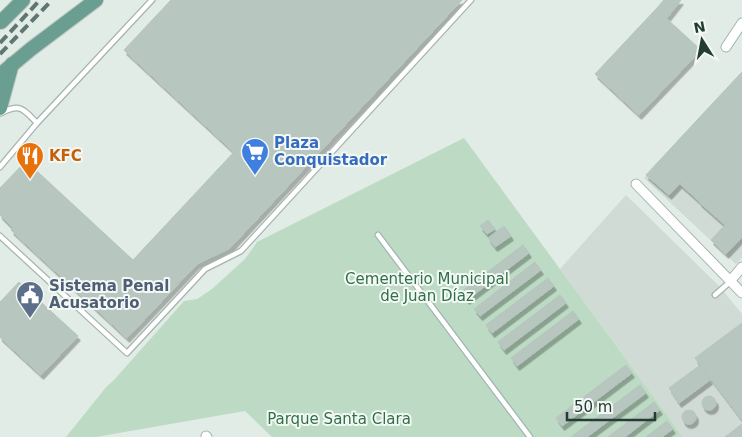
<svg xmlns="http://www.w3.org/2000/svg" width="742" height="437" font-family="'DejaVu Sans',sans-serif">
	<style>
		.built { fill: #d1dbd6 }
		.green { fill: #bddbc4 }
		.building { fill: #b8c6c0; stroke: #b5c5be; filter: url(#shadow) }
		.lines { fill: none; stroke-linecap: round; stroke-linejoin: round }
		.service-casing { stroke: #a5b4ae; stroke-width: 7 }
		.minor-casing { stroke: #a5b4ae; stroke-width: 11 }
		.primary-casing { stroke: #c1c8c6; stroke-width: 16 }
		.service { stroke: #fff; stroke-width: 4.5 }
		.minor { stroke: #fff; stroke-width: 9 }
		.primary { stroke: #6a9e90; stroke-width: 14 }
		.rail { stroke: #5e7770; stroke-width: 4; stroke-dasharray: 10 5; stroke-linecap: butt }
		.labels { text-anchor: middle; stroke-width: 4; stroke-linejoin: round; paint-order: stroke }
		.shop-label { font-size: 15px; font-weight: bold; fill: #366cbe; stroke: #f3f8f5; text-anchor: start }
		.food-label { font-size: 15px; font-weight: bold; fill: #c56008; stroke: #f3f8f5; text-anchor: start }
		.park-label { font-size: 15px; fill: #307047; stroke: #f3f8f5 }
		.service-label { font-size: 15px; font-weight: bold; fill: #4e5e75; stroke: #f3f8f5; text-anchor: start }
	</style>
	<defs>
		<filter id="shadow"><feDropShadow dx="2.5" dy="4.5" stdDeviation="0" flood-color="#0004"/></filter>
	</defs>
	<rect width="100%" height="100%" fill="#e2ece7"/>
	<!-- built -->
	<g class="built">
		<polygon points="742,72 742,258 736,264 644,178"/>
		<polygon points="626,195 719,286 742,314 742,437 683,437 560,269"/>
	</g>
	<!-- green -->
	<polygon class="green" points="464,138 683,437 272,437 245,411 96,437 66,437 107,386 114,380 184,301 197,299 212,289 245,259 257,242"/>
	<!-- building -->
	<g class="building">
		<polygon points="171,0 462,0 230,248 197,264 127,338 11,230 13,228 0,215 0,188 26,161 133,260 234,152 124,50"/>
		<polygon points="664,0 681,0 667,18 656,9"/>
		<polygon points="656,9 701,50 639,115 595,74"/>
		<polygon points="742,72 742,159 698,119"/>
		<polygon points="698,119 721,139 669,195 646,175"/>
		<polygon points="721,139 740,157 699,201 680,184"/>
		<polygon points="740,157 742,159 742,207 725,225 699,202"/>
		<polygon points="742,207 742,237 726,254 711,240"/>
		<polygon points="488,220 495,229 487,234 480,226"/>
		<polygon points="504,226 511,236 495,247 488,238"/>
		<polygon points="523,245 529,253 467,300 461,292"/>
		<polygon points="535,262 541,270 480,316 474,309"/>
		<polygon points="548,278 554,286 492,333 486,325"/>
		<polygon points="19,282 78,336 41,375 0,337 0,302"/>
		<polygon points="560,295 566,303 504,350 498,342"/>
		<polygon points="573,311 579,319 517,366 511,358"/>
		<polygon points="742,323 742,420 695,358"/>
		<polygon points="626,365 632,373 562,426 556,418"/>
		<polygon points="699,366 710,380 679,403 669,388"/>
		<polygon points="640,385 646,393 587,437 571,437"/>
		<circle cx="709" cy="403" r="7"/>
		<polygon points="654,402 660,410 625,437 608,437"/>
		<circle cx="689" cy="417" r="7"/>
		<polygon points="667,421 673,429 662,437 646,437"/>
		<polygon points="742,424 742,437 725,437"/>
	</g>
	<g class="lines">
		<defs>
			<g id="service">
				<path d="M1,113C21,103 23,109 37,123"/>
				<polyline points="0,167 37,123 152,0"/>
				<polyline points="378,235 530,437"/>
				<polyline points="0,236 127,353 205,269 241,251 471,0"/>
				<polyline points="715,295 731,281"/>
			</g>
			<g id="minor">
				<polyline points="726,47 742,23"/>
				<polyline points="636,184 742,293"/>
				<polyline points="731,280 742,267"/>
				<polyline points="206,436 207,437"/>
			</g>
			<g id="primary">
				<polyline points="1,22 23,0"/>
				<polyline points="0,75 31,49 96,0"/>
				<polyline points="0,108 12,64"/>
			</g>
		</defs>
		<!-- service casing -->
		<use href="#service" class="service-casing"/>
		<!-- minor casing -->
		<use href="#minor" class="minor-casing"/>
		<!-- primary casing -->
		<use href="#primary" class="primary-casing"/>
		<!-- service -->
		<use href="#service" class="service"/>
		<!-- minor -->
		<use href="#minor" class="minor"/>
		<!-- primary -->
		<use href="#primary" class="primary"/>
		<!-- rail -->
		<g class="rail">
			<polyline points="0,43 40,0"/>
			<polyline points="0,54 52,0"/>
		</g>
	</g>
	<!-- icons -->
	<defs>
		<symbol id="supermarket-pin" viewBox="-11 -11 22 30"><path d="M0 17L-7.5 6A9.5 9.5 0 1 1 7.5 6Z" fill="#3f7fe0" stroke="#f3f8f5"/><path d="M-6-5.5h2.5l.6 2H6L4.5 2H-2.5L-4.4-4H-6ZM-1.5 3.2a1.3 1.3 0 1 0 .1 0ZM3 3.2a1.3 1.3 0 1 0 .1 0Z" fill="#fff"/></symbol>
		<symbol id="restaurant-pin" viewBox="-11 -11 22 30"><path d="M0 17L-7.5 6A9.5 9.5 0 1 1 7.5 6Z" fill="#e8710a" stroke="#f3f8f5"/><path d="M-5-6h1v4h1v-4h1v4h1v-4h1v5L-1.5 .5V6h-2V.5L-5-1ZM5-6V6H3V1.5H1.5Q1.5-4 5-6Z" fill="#fff"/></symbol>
		<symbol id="civic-pin" viewBox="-11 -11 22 30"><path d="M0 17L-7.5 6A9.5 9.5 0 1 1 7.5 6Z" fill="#5c6f8a" stroke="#f3f8f5"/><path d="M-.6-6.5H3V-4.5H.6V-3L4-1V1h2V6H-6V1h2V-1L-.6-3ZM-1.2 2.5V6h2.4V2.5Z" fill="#fff"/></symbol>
	</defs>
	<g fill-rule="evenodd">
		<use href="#supermarket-pin" x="239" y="136" width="32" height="43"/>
		<use href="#restaurant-pin" x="14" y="140" width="32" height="43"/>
		<use href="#civic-pin" x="14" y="279" width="32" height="43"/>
	</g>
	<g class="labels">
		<!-- shop labels -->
		<g class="shop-label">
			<text x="274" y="148">Plaza<tspan x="274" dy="17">Conquistador</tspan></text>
		</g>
		<!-- food labels -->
		<g class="food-label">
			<text x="49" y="161">KFC</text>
		</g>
		<!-- park labels -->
		<g class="park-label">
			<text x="427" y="284">Cementerio Municipal<tspan x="427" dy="17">de Juan Díaz</tspan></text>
			<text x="339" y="424">Parque Santa Clara</text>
		</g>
		<!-- service labels -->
		<g class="service-label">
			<text x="49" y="291">Sistema Penal<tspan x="49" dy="17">Acusatorio</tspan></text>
		</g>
	</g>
	<!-- north arrow -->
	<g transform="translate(702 40) rotate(349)" stroke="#f3f8f5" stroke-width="4" paint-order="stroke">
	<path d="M0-4L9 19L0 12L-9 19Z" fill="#233c35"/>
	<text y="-8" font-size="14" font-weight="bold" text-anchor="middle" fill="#233c35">N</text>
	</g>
	<!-- scale -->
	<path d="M567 412v8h88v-8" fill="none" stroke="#233c35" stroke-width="2.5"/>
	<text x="574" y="412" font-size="15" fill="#233c35" stroke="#f3f8f5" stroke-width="4" paint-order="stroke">50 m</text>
</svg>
